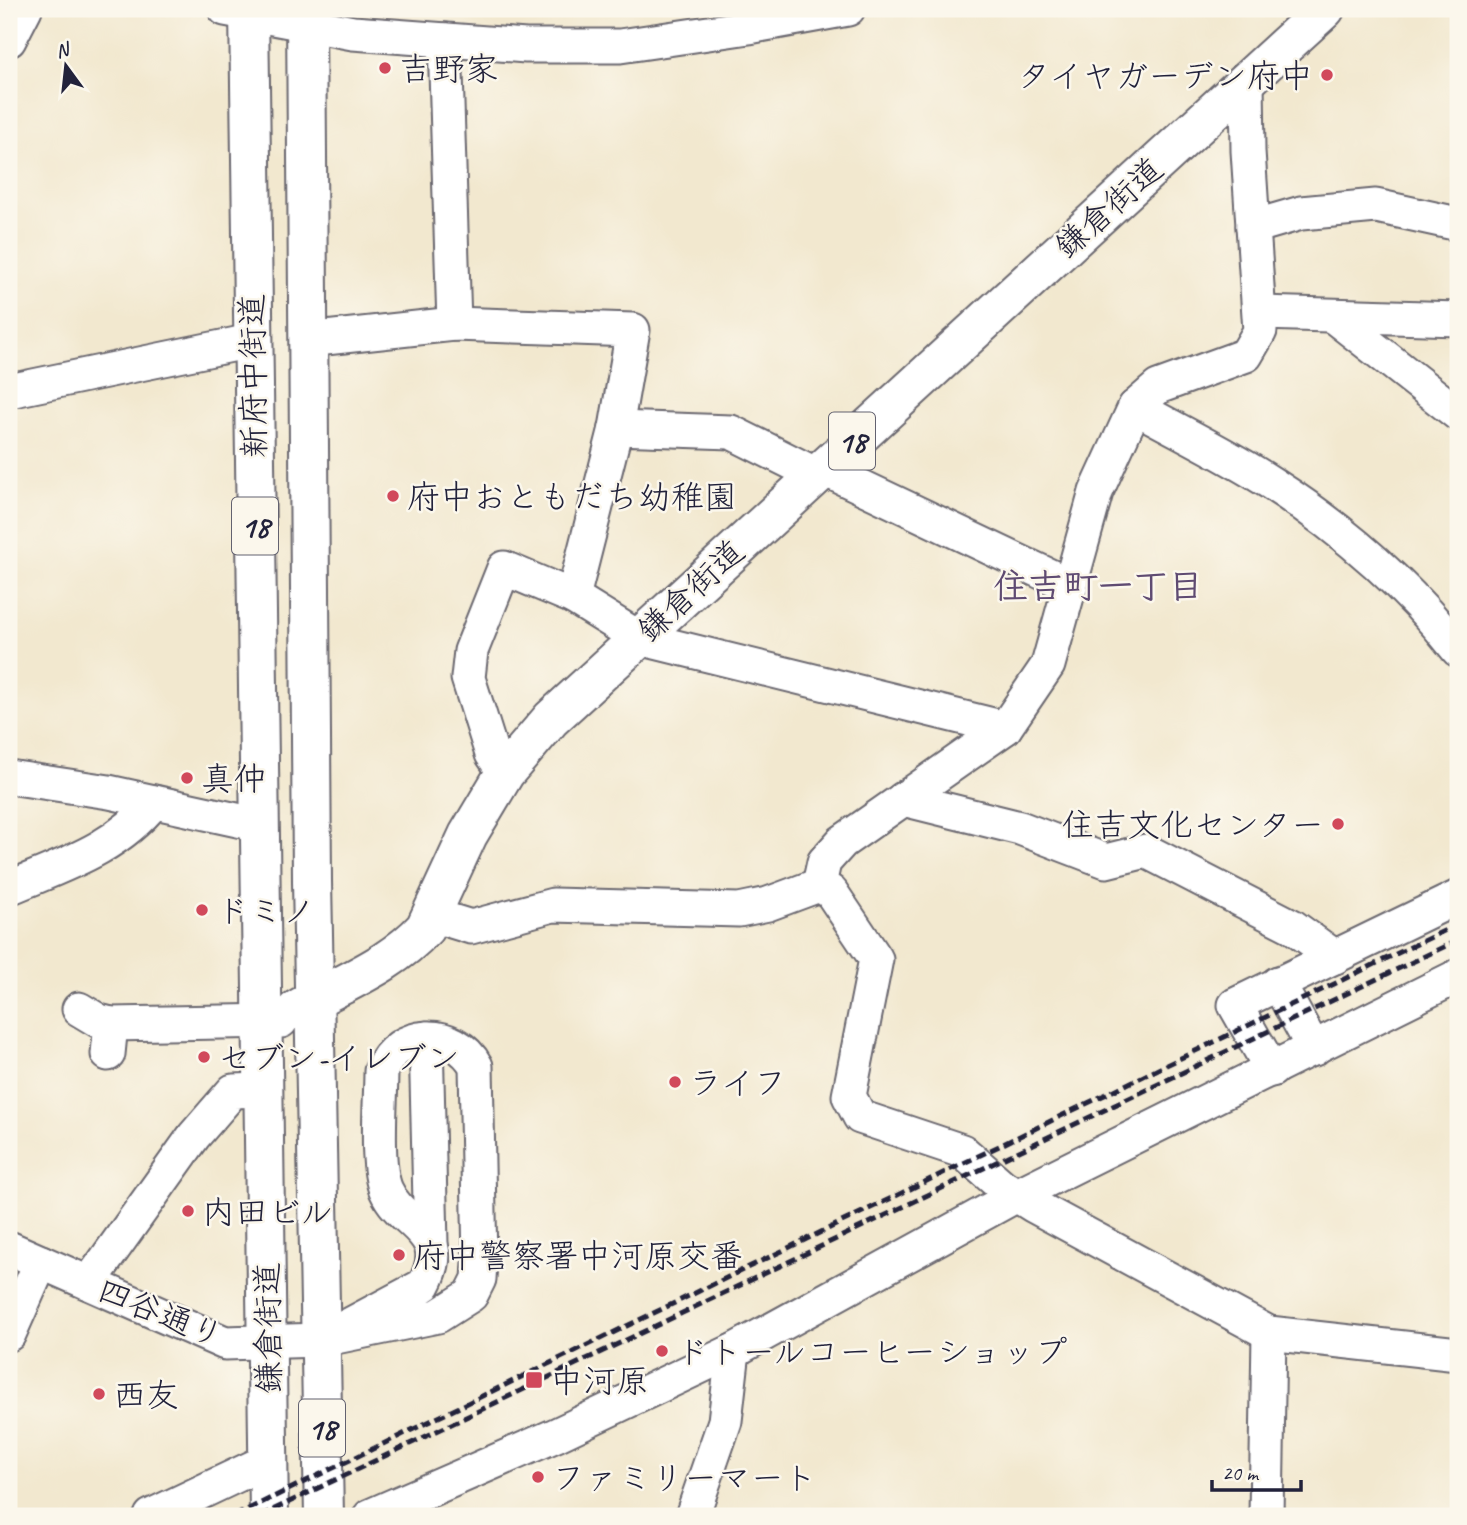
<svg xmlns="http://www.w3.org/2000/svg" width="1467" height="1525" font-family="Caveat,'Klee One',sans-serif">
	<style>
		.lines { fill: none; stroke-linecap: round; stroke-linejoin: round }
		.minor-casing { stroke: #6b676f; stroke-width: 37 }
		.major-casing { stroke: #6b676f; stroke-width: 42 }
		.minor { stroke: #fff; stroke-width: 33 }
		.major { stroke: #fff; stroke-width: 38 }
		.rail { stroke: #22223b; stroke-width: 5; stroke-dasharray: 10 5; stroke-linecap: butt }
		.poi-dot { fill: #d1495b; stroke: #fbf7ec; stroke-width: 2.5 }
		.labels { text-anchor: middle; stroke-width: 5; stroke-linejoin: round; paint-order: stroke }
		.shield { fill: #fbf7ec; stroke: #636270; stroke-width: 2 }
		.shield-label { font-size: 32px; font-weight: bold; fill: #22223b }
		.poi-label { font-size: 33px; fill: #22223b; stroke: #fbf7ec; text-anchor: start }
		.street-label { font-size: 33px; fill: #22223b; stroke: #fbf7ec }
		.neighbourhood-label { font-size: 35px; font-weight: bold; fill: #5f4b72; stroke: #fbf7ec }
	</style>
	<rect width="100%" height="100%" fill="#fbf7ec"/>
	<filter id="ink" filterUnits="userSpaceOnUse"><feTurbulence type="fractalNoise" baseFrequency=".0143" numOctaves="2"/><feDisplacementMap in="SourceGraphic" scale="14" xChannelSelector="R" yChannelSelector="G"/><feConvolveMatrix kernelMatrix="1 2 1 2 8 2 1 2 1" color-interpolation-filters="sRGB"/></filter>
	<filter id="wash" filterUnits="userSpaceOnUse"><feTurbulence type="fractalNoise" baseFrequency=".00686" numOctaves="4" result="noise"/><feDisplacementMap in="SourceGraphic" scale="28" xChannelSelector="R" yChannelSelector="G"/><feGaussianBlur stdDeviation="1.57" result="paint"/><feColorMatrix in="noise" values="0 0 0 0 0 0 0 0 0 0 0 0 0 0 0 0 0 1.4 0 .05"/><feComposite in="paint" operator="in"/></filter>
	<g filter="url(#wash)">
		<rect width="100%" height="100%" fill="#f2e8cf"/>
	</g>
	<g filter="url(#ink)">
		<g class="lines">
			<defs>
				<g id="minor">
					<polyline points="225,9 353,33 526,46 620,46 749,27 848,9"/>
					<polyline points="9,40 25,9"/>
					<polyline points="445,40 454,324"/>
					<polyline points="1253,227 1301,213 1376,206 1458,224"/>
					<polyline points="1260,313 1458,319"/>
					<polyline points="1333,316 1458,414"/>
					<polyline points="307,340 454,324 633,330 616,428"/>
					<polyline points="9,391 251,341"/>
					<path d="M1135,407C1180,432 1228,455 1271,483C1341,528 1407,585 1458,650"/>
					<polyline points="822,468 1071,586"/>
					<polyline points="573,597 639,638 1005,728"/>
					<polyline points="505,773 492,754 468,678 471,651 504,568 573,597 616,428 731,432 815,474"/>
					<polyline points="9,777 109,792 260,825"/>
					<polyline points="903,799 1020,828 1106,861 1146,851 1292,926 1335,957"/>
					<polyline points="819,885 824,862 842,842 1005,728 1048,665 1096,492 1135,407 1158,387 1246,355 1260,331 1248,151 1247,81"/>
					<path d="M9,888C63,865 116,849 154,802"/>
					<polyline points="432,915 471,927 553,905 739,910 768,904 819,885 831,892 876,959 849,1096 860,1117 962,1151 1002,1186 1034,1206 1269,1333 1458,1354"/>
					<polyline points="1278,983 1314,1049"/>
					<polyline points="79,1009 99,1021 111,1024 281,1021"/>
					<polyline points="426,1038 431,1244"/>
					<polyline points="108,1054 111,1024"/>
					<polyline points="1272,1070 1235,1005 1458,897"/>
					<path d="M9,1248L225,1343L321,1340L438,1316L471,1295L479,1279L480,1262L476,1066C455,1027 397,1029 381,1071C381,1100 375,1165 386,1190C403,1228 453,1231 424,1285L321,1340"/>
					<polyline points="89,1283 194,1136 233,1091 263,1090"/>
					<polyline points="9,1334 41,1262"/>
					<polyline points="151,1516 269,1460"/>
					<polyline points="370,1516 556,1435 733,1351 1017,1195 1458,976"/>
					<polyline points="692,1516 725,1421 733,1351"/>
					<polyline points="1266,1516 1269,1333"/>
				</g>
				<g id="major">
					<polyline points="249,9 269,1516"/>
					<polyline points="306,9 312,881 324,1516"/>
					<path d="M296,1010C341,983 389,967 425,928L468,835L505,773L551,719L1325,9"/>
				</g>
			</defs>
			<!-- minor casing -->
			<use href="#minor" class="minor-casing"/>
			<!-- major casing -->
			<use href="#major" class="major-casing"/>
			<!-- minor -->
			<use href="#minor" class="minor"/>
			<!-- major -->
			<use href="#major" class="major"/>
			<!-- rail -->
			<g class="rail">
				<polyline points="234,1516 1458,924"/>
				<polyline points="260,1516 1458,940"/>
			</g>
		</g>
	</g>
	<!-- markers -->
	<g class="poi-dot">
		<circle cx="385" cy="68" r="7"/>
		<circle cx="1327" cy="75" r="7"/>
		<circle cx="393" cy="496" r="7"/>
		<circle cx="187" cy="778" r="7"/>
		<circle cx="1338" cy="824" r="7"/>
		<circle cx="202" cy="910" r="7"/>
		<circle cx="204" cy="1057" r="7"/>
		<circle cx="675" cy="1082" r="7"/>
		<circle cx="188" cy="1211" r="7"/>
		<circle cx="399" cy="1255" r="7"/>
		<circle cx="662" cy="1351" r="7"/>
		<rect x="525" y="1371" width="18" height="18" rx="3.5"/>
		<circle cx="99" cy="1394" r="7"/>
		<circle cx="538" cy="1477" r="7"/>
	</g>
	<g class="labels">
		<!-- shield labels -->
		<g class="shield">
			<rect x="829" y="412.5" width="46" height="57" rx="5"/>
			<rect x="232" y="497.5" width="46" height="57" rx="5"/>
			<rect x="299" y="1399.5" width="46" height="57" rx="5"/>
		</g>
		<g class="shield-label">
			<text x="852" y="452">18</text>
			<text x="255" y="537">18</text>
			<text x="322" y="1439">18</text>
		</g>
		<!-- poi labels -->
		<g class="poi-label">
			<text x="399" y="80">吉野家</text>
			<text x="1313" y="87" text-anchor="end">タイヤガーデン府中</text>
			<text x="407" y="508">府中おともだち幼稚園</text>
			<text x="201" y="790">真仲</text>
			<text x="1324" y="836" text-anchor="end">住吉文化センター</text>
			<text x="216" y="922">ドミノ</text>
			<text x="218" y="1069">セブン-イレブン</text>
			<text x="689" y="1094">ライフ</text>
			<text x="202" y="1223">内田ビル</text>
			<text x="413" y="1267">府中警察署中河原交番</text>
			<text x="676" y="1363">ドトールコーヒーショップ</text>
			<text x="550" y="1392">中河原</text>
			<text x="113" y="1406">西友</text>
			<text x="552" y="1489">ファミリーマート</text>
		</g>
		<!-- street labels -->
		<g class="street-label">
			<text transform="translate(1108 207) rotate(-42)" y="12">鎌倉街道</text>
			<text transform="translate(252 376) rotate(-91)" y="12">新府中街道</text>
			<text transform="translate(690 590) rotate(-43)" y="12">鎌倉街道</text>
			<text transform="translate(161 1312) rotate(22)" y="12">四谷通り</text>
			<text transform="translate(267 1328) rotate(-91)" y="12">鎌倉街道</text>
		</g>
		<!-- neighbourhood labels -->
		<g class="neighbourhood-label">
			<text x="1098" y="598">住吉町一丁目</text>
		</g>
	</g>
	<!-- margin -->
	<rect width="1467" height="1525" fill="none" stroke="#fbf7ec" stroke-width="35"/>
	<!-- north arrow -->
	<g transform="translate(66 66) rotate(345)" stroke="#fbf7ec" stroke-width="5" paint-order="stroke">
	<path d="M0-5L12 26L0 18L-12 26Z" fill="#22223b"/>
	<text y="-10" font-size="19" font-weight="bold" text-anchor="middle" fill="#22223b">N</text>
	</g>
	<!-- scale -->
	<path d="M1212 1480v10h89v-10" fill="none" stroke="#22223b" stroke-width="3.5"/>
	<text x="1222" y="1480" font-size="21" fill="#22223b" stroke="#fbf7ec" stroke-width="5" paint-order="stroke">20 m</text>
</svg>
